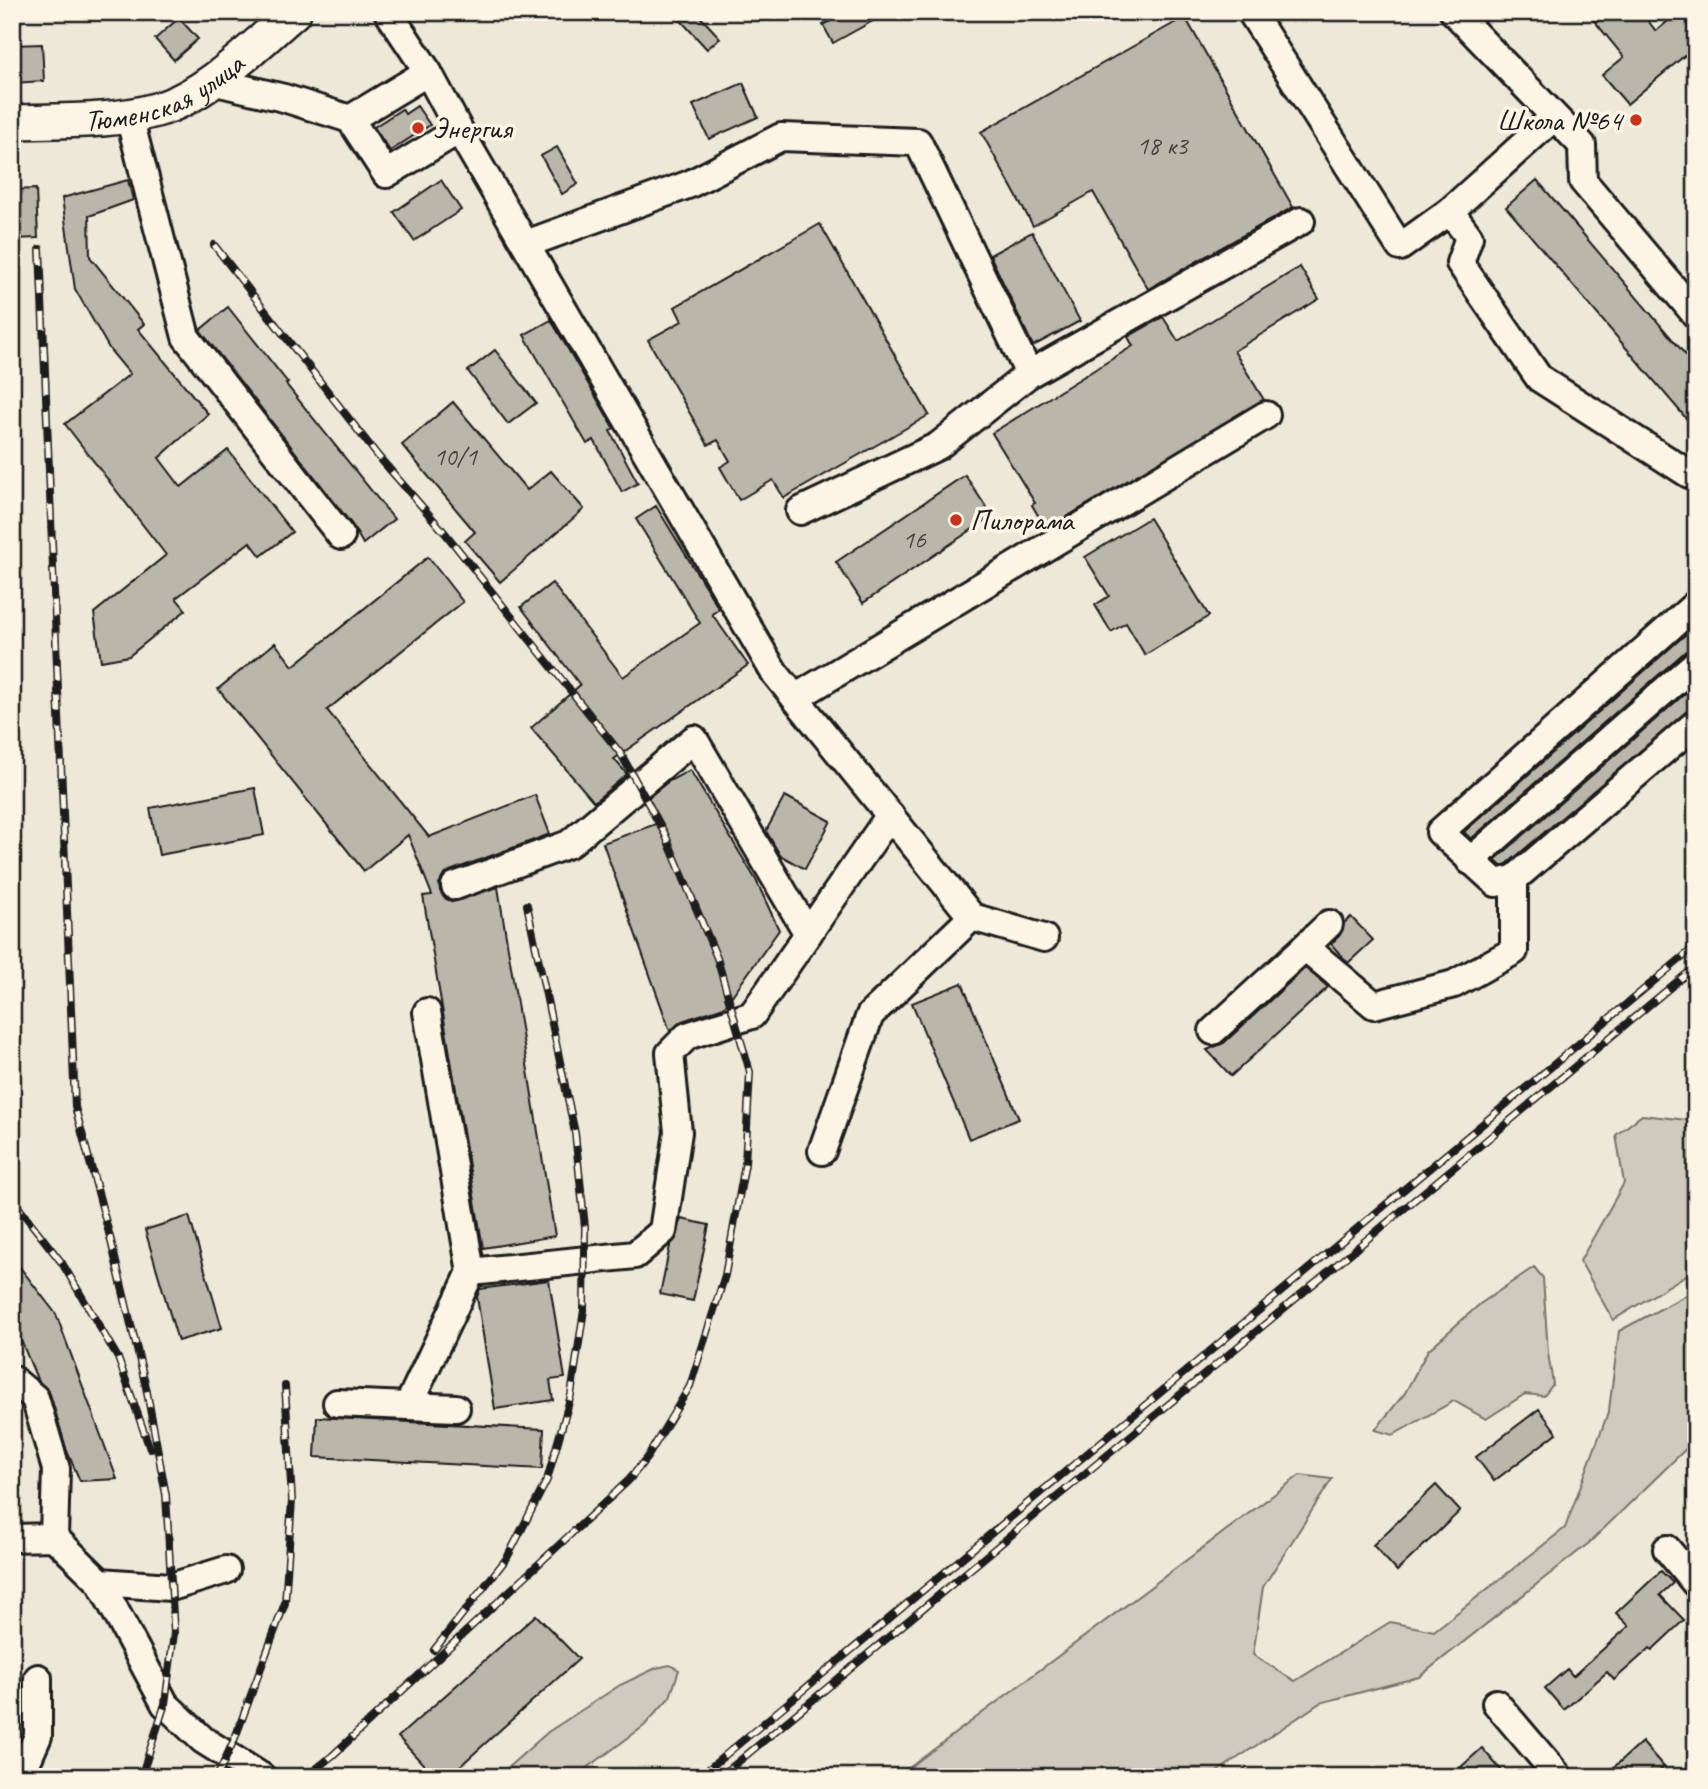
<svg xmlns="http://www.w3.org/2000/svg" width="1708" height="1789" font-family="Caveat,sans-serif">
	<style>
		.green { fill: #cfcabd; stroke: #76736c; stroke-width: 2 }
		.building { fill: #bab6aa; stroke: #1c1c1c; stroke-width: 2 }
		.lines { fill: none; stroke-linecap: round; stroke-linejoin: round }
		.minor-casing { stroke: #1c1c1c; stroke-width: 32 }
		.major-casing { stroke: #1c1c1c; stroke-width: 38 }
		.minor { stroke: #fcf5e5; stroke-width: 26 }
		.major { stroke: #fcf5e5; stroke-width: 33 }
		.rail-casing { stroke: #1c1c1c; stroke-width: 8 }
		.rail { stroke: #fcf5e5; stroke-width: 5; stroke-dasharray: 16; stroke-linecap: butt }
		.poi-dot { fill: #c8321e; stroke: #fcf5e5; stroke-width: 2.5 }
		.labels { text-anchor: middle; stroke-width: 7; stroke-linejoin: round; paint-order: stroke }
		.number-label { font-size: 26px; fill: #444240 }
		.street-label { font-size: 30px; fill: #1c1c1c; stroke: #fcf5e5 }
		.poi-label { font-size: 30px; fill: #1c1c1c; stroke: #fcf5e5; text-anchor: start }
	</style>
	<rect width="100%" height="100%" fill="#eee8d9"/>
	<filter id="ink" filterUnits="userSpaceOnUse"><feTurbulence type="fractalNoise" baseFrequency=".0143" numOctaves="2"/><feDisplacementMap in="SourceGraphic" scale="14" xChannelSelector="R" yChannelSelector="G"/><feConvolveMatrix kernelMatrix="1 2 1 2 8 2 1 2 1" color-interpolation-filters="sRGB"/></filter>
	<g filter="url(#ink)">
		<!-- green -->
		<g class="green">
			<polygon points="1642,1115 1696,1121 1696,1269 1613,1320 1580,1261 1624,1183 1616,1135"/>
			<polygon points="1534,1267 1543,1278 1548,1353 1553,1384 1544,1396 1525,1394 1486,1419 1454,1401 1393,1435 1375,1430 1405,1393 1428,1350 1480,1304"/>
			<polygon points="1696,1290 1696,1439 1589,1543 1419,1677 1320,1703 1209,1777 897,1777 1300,1475 1332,1479 1263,1587 1253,1655 1295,1681 1390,1622 1434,1631 1565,1528 1609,1410 1619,1331"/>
			<polygon points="670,1665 679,1670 670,1697 644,1726 575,1777 497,1777 548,1732 620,1685 656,1668"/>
		</g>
		<!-- building -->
		<g class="building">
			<polygon points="673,12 696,12 720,38 707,49"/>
			<polygon points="847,12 889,12 833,43 823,25"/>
			<polygon points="1587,12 1641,12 1656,31 1679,12 1696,12 1696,46 1627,104 1602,75 1624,57"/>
			<polygon points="1185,17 1293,207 1148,289 1093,192 1033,226 981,132"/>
			<polygon points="179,18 198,39 174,60 155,39"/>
			<polygon points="42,44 44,81 12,83 12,45"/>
			<polygon points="743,83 758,117 709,139 693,105"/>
			<polygon points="417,106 430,125 390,151 374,127 402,109 405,114"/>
			<polygon points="557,147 578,184 562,194 541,156"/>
			<polygon points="128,180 133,200 89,216 90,257 144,324 138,329 208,414 159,458 181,487 228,450 292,532 261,556 250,542 176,598 186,610 129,656 101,661 94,613 166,555 65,424 130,374 110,350 75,289 62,198"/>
			<polygon points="441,180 461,210 414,241 394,212"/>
			<polygon points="1537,180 1696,367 1696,430 1506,207"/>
			<polygon points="36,189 38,238 12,239 12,190"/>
			<polygon points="820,224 929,415 784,498 773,480 739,500 720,467 730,461 718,440 708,445 648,340 682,321 675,307"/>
			<polygon points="1032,232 1080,321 1033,346 990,255"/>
			<polygon points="1300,267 1319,299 1234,351 1264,400 1046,529 1032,505 1035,503 992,433 1133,346 1128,337 1163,317 1178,341"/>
			<polygon points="228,307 288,383 286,384 394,519 363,544 353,526 200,330"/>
			<polygon points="551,320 614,428 610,431 638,483 622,492 594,440 587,444 524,335"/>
			<polygon points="495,350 536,403 508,424 468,371"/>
			<polygon points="453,402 527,490 551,471 584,509 500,582 465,541 475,532 402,445"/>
			<polygon points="965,475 992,516 863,603 836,562"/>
			<polygon points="656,506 719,609 712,614 748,665 614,759 627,774 594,802 531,728 580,685 521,607 552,583 623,677 700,623 636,519"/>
			<polygon points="1149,518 1209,616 1145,655 1126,623 1111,632 1095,605 1109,596 1085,557"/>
			<polygon points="428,557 463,602 327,710 429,837 535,795 550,834 450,871 443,877 439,884 440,891 444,898 453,902 498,887 555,1236 483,1248 423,896 432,895 408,835 364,871 218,689 275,643 293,666"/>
			<polygon points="1696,625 1696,648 1686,651 1471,839 1464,832"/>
			<polygon points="1696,684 1696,704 1507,864 1501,866 1495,860"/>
			<polygon points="690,770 756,880 779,930 724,1007 682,1021 670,1031 603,843 656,824 644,801 669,781"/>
			<polygon points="255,788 264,835 159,855 150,808"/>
			<polygon points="785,796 831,821 805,869 780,855 766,831"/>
			<polygon points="1351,917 1373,940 1348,963 1331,944 1340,935 1344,923"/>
			<polygon points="1305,968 1328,987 1231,1076 1207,1050 1224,1043"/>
			<polygon points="962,983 1019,1119 969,1139 912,1003"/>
			<polygon points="189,1216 222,1328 178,1341 145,1230"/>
			<polygon points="681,1219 709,1225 693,1301 660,1294 670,1246 678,1234"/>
			<polygon points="12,1257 56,1314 117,1479 80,1481 67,1451 50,1394 37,1379 20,1338 12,1330"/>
			<polygon points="549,1280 565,1378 550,1380 553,1400 495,1409 477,1297 480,1289"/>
			<polygon points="1539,1409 1557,1433 1494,1481 1476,1457"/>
			<polygon points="317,1417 544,1429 542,1469 315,1457"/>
			<polygon points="1436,1485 1460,1511 1397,1571 1373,1545"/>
			<polygon points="1661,1571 1673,1583 1660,1595 1684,1620 1652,1650 1650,1648 1614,1680 1607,1672 1564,1710 1545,1688 1567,1669 1573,1676 1629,1626 1616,1613"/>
			<polygon points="536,1615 579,1659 448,1777 435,1777 398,1737"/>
			<polygon points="1642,1742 1664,1767 1653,1777 1603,1777"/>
			<polygon points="1482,1748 1507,1777 1450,1777"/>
		</g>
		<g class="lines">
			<defs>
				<g id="minor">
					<polyline points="1251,12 1400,247 1450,211 1469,237 1460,263 1539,378 1689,474 1696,469"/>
					<polyline points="1454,12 1582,145 1583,181 1696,315"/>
					<polyline points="212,81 284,98 350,119 386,174 459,130 428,72 388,12"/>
					<polyline points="129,116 186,337 341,536"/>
					<polyline points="350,119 428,72"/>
					<polyline points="459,130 774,672 972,917 1044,938"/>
					<polyline points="1450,211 1554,117"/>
					<polyline points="526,244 690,184 781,137 918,142 1029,374 938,446 800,511"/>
					<polyline points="1029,374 1301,221"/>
					<polyline points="795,698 1266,415"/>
					<polyline points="1470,861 1696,663"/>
					<polyline points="1514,879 1496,883 1440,832 1696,604"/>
					<polyline points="455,886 569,844 694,739 808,934"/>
					<polyline points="1305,947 1329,924"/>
					<polyline points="427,1012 471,1272"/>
					<polyline points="1213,1031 1305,947 1374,1005 1454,984 1514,951 1514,879 1696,723"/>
					<polyline points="822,1151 870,1015 972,917"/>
					<polyline points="12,1379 35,1398 56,1469 54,1537"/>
					<polyline points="337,1403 456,1408"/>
					<polyline points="408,1406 471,1272 635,1255 663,1231 678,1132 670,1053 687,1036 752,1015 890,815"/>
					<polyline points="12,1538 54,1537 100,1582 165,1704 203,1740 262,1777"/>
					<polyline points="1667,1549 1696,1584"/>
					<polyline points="100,1582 171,1587 226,1570"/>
					<polyline points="1496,1703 1559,1777"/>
					<polyline points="20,1777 38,1736 38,1678"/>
				</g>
				<g id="major">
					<path id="s1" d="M12,122C60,120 110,123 156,110C207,96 254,46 294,12"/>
				</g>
			</defs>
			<!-- minor casing -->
			<use href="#minor" class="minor-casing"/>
			<!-- major casing -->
			<use href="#major" class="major-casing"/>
			<!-- minor -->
			<use href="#minor" class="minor"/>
			<!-- major -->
			<use href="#major" class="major"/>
			<defs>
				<g id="rail">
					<polyline points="214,245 378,456 445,533 621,754 665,834 717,958 750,1072 745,1164 725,1275 690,1386 648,1456 629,1480 332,1756 306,1777"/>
					<polyline points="40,249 75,1107 110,1237 146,1387 166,1495 174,1633 165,1704 141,1777"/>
					<polyline points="12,1199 62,1263 118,1358 150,1449"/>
					<polyline points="434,1650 507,1558 547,1480 571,1395 584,1310 585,1227 575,1133 527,905"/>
					<polyline points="217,1777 235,1738 285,1603 292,1500 285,1386"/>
					<polyline points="699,1777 1696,946"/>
					<polyline points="720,1777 1696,966"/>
				</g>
			</defs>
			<!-- rail casing -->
			<use href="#rail" class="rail-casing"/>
			<!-- rail -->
			<use href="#rail" class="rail"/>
		</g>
	</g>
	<!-- markers -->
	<g class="poi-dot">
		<circle cx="1636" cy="120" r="7"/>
		<circle cx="418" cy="128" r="7"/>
		<circle cx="956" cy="520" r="7"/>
	</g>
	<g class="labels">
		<!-- number labels -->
		<g class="number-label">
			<text x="1162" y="154">18 к3</text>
			<text x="455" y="465">10/1</text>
			<text x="914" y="548">16</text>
		</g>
		<!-- street labels -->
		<g class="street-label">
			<text dy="10" stroke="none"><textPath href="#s1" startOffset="158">Тюменская улица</textPath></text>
		</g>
		<!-- poi labels -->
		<g class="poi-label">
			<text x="1622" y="130" text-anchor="end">Школа №64</text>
			<text x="432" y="138">Энергия</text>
			<text x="970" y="530">Пилорама</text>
		</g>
	</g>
	<!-- margin -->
	<rect width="1708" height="1789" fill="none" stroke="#fcf5e5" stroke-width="42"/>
	<rect x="21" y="21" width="1666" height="1747" fill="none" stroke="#1c1c1c" stroke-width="2.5" filter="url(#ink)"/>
</svg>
